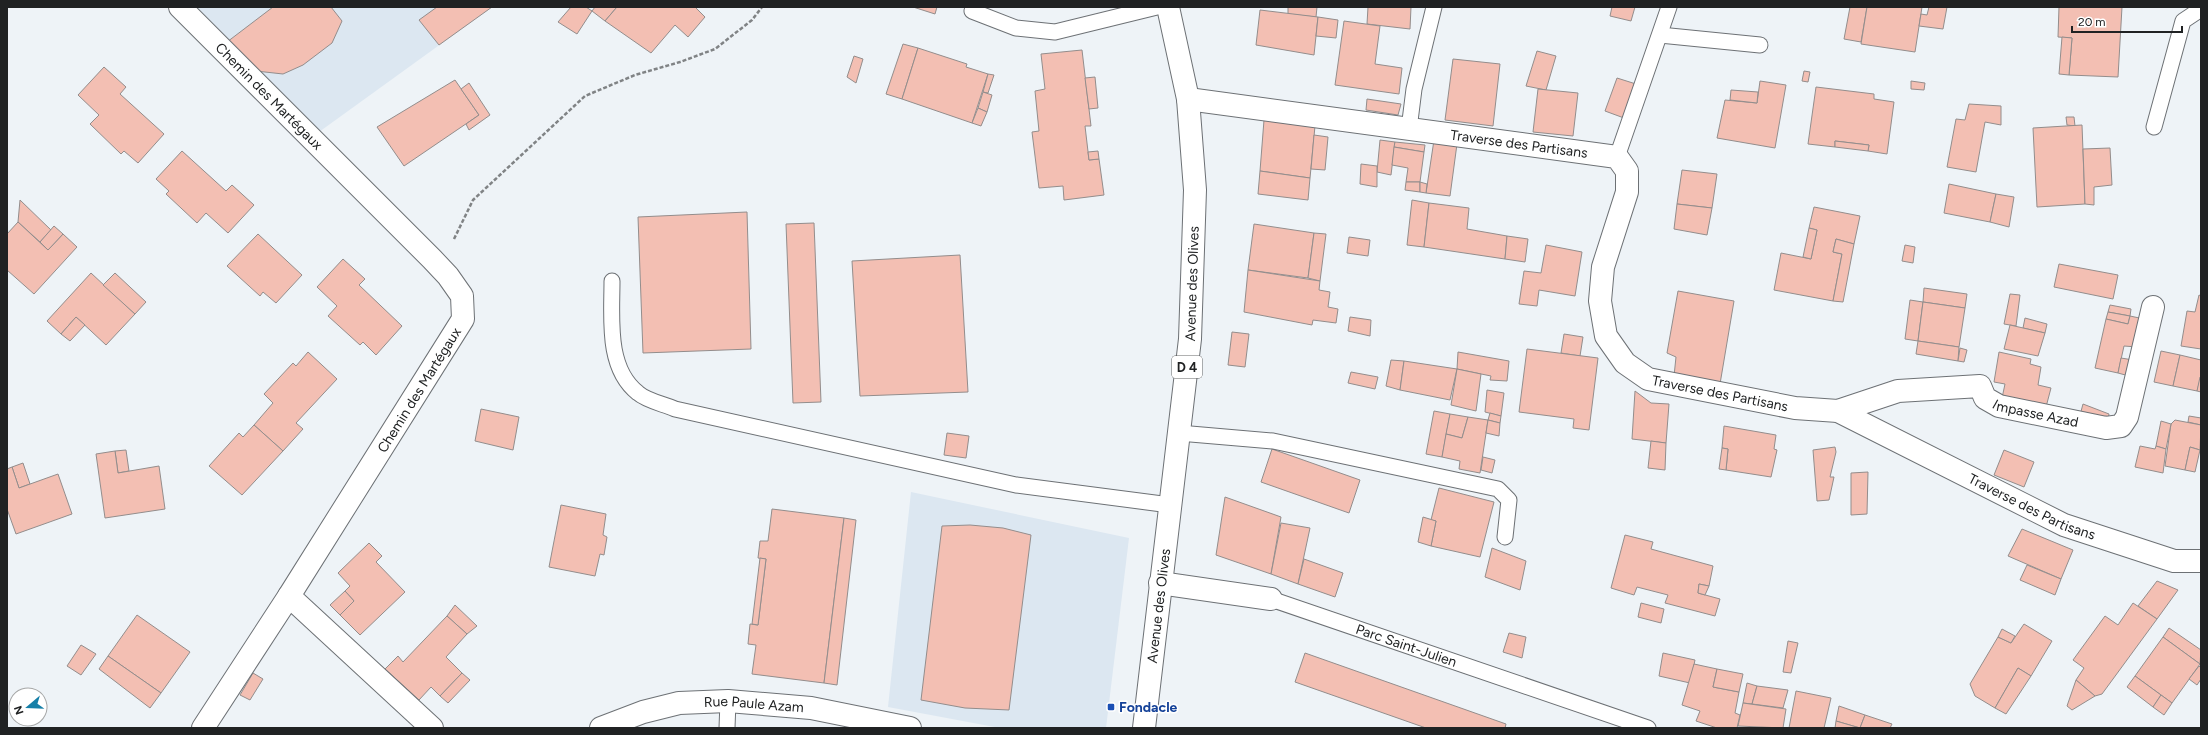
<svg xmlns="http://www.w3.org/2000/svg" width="2208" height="735" font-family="Figtree,sans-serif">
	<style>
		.built { fill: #dce7f1 }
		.building { fill: #f3bfb3; stroke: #938d8c }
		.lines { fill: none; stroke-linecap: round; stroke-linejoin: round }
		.service-casing { stroke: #6d7175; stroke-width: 17 }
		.minor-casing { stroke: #6d7175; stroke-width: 24 }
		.primary-casing { stroke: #6d7175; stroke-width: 24 }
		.path { stroke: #808385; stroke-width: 2.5; stroke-dasharray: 4 2; stroke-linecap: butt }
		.service { stroke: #fff; stroke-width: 15 }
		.minor { stroke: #fff; stroke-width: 22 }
		.primary { stroke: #fff; stroke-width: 22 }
		.transit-dot { fill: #1a4fb4; stroke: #fff; stroke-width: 1.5 }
		.labels { text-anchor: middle; stroke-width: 3; stroke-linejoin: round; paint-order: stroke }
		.shield { fill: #fff; stroke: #636465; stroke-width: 1 }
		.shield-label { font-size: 13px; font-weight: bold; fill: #202223 }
		.street-label { font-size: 14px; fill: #202223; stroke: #fff }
		.transit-label { font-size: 14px; font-weight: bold; fill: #164399; stroke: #fff; text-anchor: start }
	</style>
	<rect width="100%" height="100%" fill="#eef3f7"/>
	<!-- built -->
	<g class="built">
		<polygon points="193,7 492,7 319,132"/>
		<polygon points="911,492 1129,538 1106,728 1000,728 888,707"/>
	</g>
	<!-- building -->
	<g class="building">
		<polygon points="273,7 331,7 342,21 332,43 303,65 283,74 256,71 227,42"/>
		<polygon points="437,7 492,7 439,45 419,20"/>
		<polygon points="571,7 586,7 592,11 577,34 558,22"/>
		<polygon points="595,7 614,7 616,8 605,21 592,11"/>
		<polygon points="617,7 695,7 705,17 688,37 675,25 651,53 605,21"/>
		<polygon points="913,7 937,7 935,14"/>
		<polygon points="1288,7 1317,7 1316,17 1288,14"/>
		<polygon points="1368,7 1411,7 1410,29 1367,24"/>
		<polygon points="1612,7 1635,7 1631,21 1610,16"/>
		<polygon points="1850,7 1867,7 1861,42 1844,39"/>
		<polygon points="1867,7 1922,7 1915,52 1861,44"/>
		<polygon points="1929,7 1947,7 1943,29 1919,26 1921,14 1927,15"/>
		<polygon points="2059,7 2122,7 2118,77 2069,75 2072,38 2058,37"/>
		<polygon points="1260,10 1318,17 1314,55 1256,45"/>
		<polygon points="1318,17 1338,20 1336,38 1316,36"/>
		<polygon points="1344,21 1380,26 1375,64 1402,68 1399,94 1335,85"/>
		<polygon points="2062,37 2072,38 2069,75 2059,74"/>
		<polygon points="903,44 918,48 902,99 886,94"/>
		<polygon points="918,48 967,64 966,67 988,74 972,123 902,99"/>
		<polygon points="1082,50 1091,126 1085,126 1089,160 1099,159 1104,195 1064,200 1063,186 1039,188 1032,132 1039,131 1035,91 1045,89 1041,54"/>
		<polygon points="1537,51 1556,56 1546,90 1526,86"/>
		<polygon points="854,56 863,59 856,83 847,77"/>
		<polygon points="1453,59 1500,64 1493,126 1445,120"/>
		<polygon points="104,67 126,87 120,94 164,134 138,163 124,151 121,154 90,124 99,115 78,95"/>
		<polygon points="1804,71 1810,72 1808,82 1802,81"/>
		<polygon points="988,74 994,75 988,93 983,92"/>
		<polygon points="1095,77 1098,108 1089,109 1085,78"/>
		<polygon points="1617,78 1636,84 1624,118 1605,111"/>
		<polygon points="455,80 479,115 404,166 377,127"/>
		<polygon points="1760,81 1786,85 1775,148 1717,138 1725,100 1757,103"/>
		<polygon points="1911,81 1925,83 1924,90 1911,89"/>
		<polygon points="469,83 490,115 469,130 466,124 479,115 461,89"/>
		<polygon points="1816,87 1874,94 1874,99 1894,102 1887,154 1868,151 1869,145 1835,141 1835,147 1808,144"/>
		<polygon points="1538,89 1578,93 1573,136 1533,132"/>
		<polygon points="1731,90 1758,92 1757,103 1730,100"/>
		<polygon points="983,92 992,95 987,112 978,108"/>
		<polygon points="1367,99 1401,104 1398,115 1366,110"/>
		<polygon points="1969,104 2001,106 2001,125 1985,122 1976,172 1947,167 1956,119 1965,120"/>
		<polygon points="978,108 987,112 981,126 972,123"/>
		<polygon points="2066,117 2074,117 2075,126 2067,125"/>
		<polygon points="1264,120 1315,126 1310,178 1260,171"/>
		<polygon points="2082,125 2085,204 2037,207 2033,128"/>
		<polygon points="1314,135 1328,137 1325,170 1311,169"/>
		<polygon points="1380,140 1395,142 1391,175 1377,172"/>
		<polygon points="1434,140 1457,144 1450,196 1426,193"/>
		<polygon points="1835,141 1869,145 1868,151 1835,147"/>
		<polygon points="1395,142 1425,145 1424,152 1394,147"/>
		<polygon points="1394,147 1424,152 1420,182 1406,182 1408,168 1392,165"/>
		<polygon points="2110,148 2112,185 2094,187 2094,205 2085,204 2083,149"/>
		<polygon points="182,151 226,191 232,185 254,205 228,233 206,213 197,223 166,194 169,191 156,179"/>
		<polygon points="1098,151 1099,159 1089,160 1088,152"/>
		<polygon points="1361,164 1377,166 1377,187 1360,184"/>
		<polygon points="1682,170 1717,174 1712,208 1677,204"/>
		<polygon points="1260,171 1310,178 1308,200 1258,194"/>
		<polygon points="1406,182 1420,182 1420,192 1405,190"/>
		<polygon points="1420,182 1427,184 1426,193 1420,192"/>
		<polygon points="1949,184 1996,194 1990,222 1944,213"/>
		<polygon points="1996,194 2014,197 2009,227 1990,222"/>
		<polygon points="20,200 51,230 40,242 18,222"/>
		<polygon points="1412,200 1429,203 1424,247 1407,245"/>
		<polygon points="1429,203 1469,208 1467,229 1507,236 1505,259 1424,247"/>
		<polygon points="1677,204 1712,208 1707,235 1674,229"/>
		<polygon points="1814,207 1860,216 1854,244 1836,239 1833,252 1842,254 1833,301 1774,290 1781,253 1811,259 1817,230 1809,228"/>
		<polygon points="747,212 751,349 643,353 638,217"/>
		<polygon points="18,222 48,250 63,234 77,247 34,294 7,270 7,234"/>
		<polygon points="814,223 821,402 793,403 786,224"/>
		<polygon points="1254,224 1314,233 1308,278 1248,270"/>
		<polygon points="54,226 63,234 48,250 40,242"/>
		<polygon points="1809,228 1817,230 1811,259 1803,257"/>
		<polygon points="1314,233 1326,234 1320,281 1308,278"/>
		<polygon points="258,234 302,275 276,303 263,292 260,296 227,266"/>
		<polygon points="1507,236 1528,239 1525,262 1505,259"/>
		<polygon points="1349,237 1370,240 1368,256 1347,253"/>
		<polygon points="1836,239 1854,244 1843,302 1833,301 1842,254 1833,252"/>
		<polygon points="1546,245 1582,252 1575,296 1539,290 1537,306 1519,304 1524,271 1541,273"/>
		<polygon points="1905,245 1915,247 1913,263 1902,261"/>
		<polygon points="960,255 968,392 860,396 852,261"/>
		<polygon points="343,259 365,279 359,285 402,326 376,355 363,342 360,345 328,316 337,306 317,287"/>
		<polygon points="2059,264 2118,275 2113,299 2054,287"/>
		<polygon points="1248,270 1320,281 1319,290 1330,292 1328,307 1338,309 1336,323 1313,320 1312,325 1244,312"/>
		<polygon points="91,273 135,314 106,345 76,317 61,334 47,321"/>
		<polygon points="115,273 146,302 135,314 103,285"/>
		<polygon points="1924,288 1967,294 1965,308 1923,302"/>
		<polygon points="1678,291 1734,301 1720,384 1674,376 1676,357 1667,353"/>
		<polygon points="2010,294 2020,295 2016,326 2004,324"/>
		<polygon points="2199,295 2201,296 2201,349 2181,346 2187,311 2195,312"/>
		<polygon points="1910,300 1923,302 1918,341 1905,339"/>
		<polygon points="1923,302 1965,308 1959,347 1918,341"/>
		<polygon points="2110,305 2131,309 2130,316 2108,312"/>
		<polygon points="2108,312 2130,316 2128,324 2106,319"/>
		<polygon points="2130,316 2144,319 2137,347 2124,346 2118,373 2095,368 2106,319 2128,324"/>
		<polygon points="76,317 85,325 70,341 61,334"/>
		<polygon points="1350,317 1371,320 1370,336 1348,331"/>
		<polygon points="2025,318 2047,324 2045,333 2023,328"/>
		<polygon points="2010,325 2045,333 2038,356 2004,349"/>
		<polygon points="1232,332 1249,334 1245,367 1228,365"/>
		<polygon points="1564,334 1583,337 1580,356 1561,353"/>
		<polygon points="1918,341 1959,347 1958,361 1916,354"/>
		<polygon points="1960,348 1967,350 1964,362 1958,361"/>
		<polygon points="1527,349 1598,358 1589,430 1573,428 1574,419 1519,412"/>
		<polygon points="2161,351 2180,355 2173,386 2154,382"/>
		<polygon points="308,352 337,379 296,423 303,429 283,451 254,425 273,403 264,394 293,363 296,366"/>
		<polygon points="1458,352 1509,361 1507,381 1490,380 1491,376 1457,369"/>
		<polygon points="1999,352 2031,359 2030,364 2041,367 2038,385 2051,388 2046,407 2002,398 2005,384 1994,382"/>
		<polygon points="2180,355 2201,360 2201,377 2197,391 2173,386"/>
		<polygon points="2121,358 2133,360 2129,376 2118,373"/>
		<polygon points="1391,360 1404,361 1400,390 1386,386"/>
		<polygon points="1404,361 1457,369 1450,400 1400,390"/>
		<polygon points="1457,369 1481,374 1476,411 1451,405"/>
		<polygon points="1351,372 1378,377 1375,389 1348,383"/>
		<polygon points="2200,377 2201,377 2201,392 2197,391"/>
		<polygon points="1487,390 1504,393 1501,416 1485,412"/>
		<polygon points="1635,391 1651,403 1669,404 1666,443 1632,439"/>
		<polygon points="2083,404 2109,414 2108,421 2080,415"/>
		<polygon points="481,409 519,417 513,450 475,441"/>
		<polygon points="1434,411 1450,414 1442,457 1426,454"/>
		<polygon points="1490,413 1501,416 1500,423 1488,420"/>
		<polygon points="1450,414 1468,417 1462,438 1446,434"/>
		<polygon points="2189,416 2201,418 2201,425 2188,422"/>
		<polygon points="1468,417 1488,420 1480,473 1459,469 1460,461 1442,457 1446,434 1462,438"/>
		<polygon points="1488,420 1500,423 1499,436 1486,433"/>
		<polygon points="2175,420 2201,425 2200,450 2190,447 2185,470 2165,466 2171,424"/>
		<polygon points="2161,421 2171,424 2166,449 2156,446"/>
		<polygon points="254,425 283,451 242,495 209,466 239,433 243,437"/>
		<polygon points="1724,426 1776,435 1774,449 1777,450 1771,477 1726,470 1728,449 1722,448"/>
		<polygon points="947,433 969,436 966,458 944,455"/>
		<polygon points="1651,441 1666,443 1665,470 1648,468"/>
		<polygon points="2140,446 2155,449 2156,446 2166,449 2163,473 2135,467"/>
		<polygon points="1835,447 1836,452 1830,477 1834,477 1829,500 1817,501 1813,450"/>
		<polygon points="2190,447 2200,450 2195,472 2185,470"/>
		<polygon points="1722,448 1728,449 1726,470 1719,469"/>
		<polygon points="1272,449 1360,480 1349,513 1261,482"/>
		<polygon points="126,450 129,471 118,473 115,451"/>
		<polygon points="2004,450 2034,462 2024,487 1994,475"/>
		<polygon points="115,451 118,473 159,466 165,509 105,518 96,454"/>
		<polygon points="1483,457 1495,460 1492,473 1481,470"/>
		<polygon points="23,463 30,484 19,488 12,467"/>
		<polygon points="12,467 19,488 58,474 72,514 16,534 7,509 7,469"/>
		<polygon points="1868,472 1867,514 1851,515 1851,473"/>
		<polygon points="1439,488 1494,502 1480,557 1431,546 1436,521 1431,520"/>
		<polygon points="1225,497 1281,517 1271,574 1216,555"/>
		<polygon points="561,505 606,514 603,535 607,537 604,555 600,554 595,576 549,567"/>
		<polygon points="772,509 844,518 824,683 752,674 756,645 748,644 750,624 758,625 766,559 758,558 760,541 768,541"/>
		<polygon points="1423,517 1436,521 1431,546 1418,542"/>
		<polygon points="844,518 856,520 837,685 824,683"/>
		<polygon points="1281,523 1310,528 1298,584 1271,574"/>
		<polygon points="970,525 1003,528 1031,535 1009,710 965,708 921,700 942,526"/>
		<polygon points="2022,529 2073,550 2061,579 2008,556"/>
		<polygon points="1625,535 1653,542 1651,549 1713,566 1709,586 1699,584 1698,593 1720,599 1715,616 1665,603 1668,595 1637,587 1634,595 1611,588"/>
		<polygon points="369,543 382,556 376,562 405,592 360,635 340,615 354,601 345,591 350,586 338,573"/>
		<polygon points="1492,548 1526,561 1520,590 1485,577"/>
		<polygon points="760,558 766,559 758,625 752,624"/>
		<polygon points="1304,559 1343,573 1335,597 1298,584"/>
		<polygon points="2027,565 2061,579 2055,595 2020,580"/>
		<polygon points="2157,581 2178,590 2157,619 2138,606"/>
		<polygon points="1699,584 1709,586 1705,595 1698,593"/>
		<polygon points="345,591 354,601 340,615 330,605"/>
		<polygon points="1641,603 1664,609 1661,623 1638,617"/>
		<polygon points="2133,603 2157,619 2102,694 2095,696 2076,680 2084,668 2073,660 2105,616 2118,625"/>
		<polygon points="455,605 477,626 467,634 447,616"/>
		<polygon points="137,615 190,652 161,693 108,656"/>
		<polygon points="447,616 467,634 446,657 462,673 440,696 431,687 419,700 385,669 398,656 403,662"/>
		<polygon points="2024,624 2052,641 2031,676 2018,668 1995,708 1975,696 1970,684 1998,637 2011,643"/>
		<polygon points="2169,628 2201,650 2200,664 2163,637"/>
		<polygon points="2002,629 2015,636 2011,643 1998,637"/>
		<polygon points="1509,633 1526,637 1522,658 1503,652"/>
		<polygon points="2163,637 2200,664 2172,703 2135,676"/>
		<polygon points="1788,641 1798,643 1791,673 1783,672"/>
		<polygon points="81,645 96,654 81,675 67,666"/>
		<polygon points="1305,653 1506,724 1505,728 1426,728 1295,682"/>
		<polygon points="1663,653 1695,660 1690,683 1659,676"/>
		<polygon points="108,656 161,693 150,708 99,669"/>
		<polygon points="1694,664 1717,669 1713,687 1739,692 1735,713 1740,715 1737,728 1717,728 1696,721 1700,711 1682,705"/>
		<polygon points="2199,666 2201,668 2201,679 2197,685 2189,679"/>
		<polygon points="2018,668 2031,676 2006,714 1995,708"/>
		<polygon points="1717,669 1743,674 1739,692 1713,687"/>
		<polygon points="253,673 263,679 250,700 240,695"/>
		<polygon points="462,673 470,680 448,703 440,696"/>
		<polygon points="2135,676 2161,695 2153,707 2127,687"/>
		<polygon points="2076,680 2095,696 2072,710 2067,706"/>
		<polygon points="1747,683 1757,686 1752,704 1743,703"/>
		<polygon points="1757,686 1788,690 1783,708 1752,704"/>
		<polygon points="1796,691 1831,698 1824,728 1789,728"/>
		<polygon points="2161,695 2172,703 2164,715 2153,707"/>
		<polygon points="1743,703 1786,709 1783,728 1738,726"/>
		<polygon points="1839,706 1865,715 1860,728 1836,721"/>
		<polygon points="1865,715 1892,724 1890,728 1860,728"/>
		<polygon points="1836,721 1860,728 1835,728"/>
	</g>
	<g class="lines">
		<defs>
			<g id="service">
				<polyline points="972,11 1016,28 1055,32 1157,7"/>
				<polyline points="1660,35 1760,45"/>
				<polyline points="2154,127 2183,21 2201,9"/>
				<polyline points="1409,129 1414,89 1434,7"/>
				<polyline points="1617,157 1669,7"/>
				<path d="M612,281C612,318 606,368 638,393C647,401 664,404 675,409L1016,485L1170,505"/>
				<polyline points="1179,433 1273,441 1498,489 1509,500 1505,537"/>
				<path id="s1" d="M1271,599L1648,728"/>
				<polyline points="727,728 728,701"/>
			</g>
			<g id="minor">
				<path id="s2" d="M180,7L432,259L448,276L462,296L463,319L289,596L432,728"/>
				<path id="s3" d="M1188,99L1617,157L1627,171V192L1603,267L1600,301L1606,336L1625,363L1648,379L1795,408L1838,411L2064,525L2174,561H2201"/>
				<path id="s4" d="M1838,411L1898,391L1980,386L1985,398L1999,406L2106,428L2121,426L2127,417L2153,307"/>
				<polyline points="1160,583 1271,599"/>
				<polyline points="203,728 289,596"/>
				<path id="s5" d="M601,728L643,712L679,703L728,701L811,708L910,728"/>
			</g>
			<g id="primary">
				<path id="s6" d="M1144,728L1190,339L1195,190L1188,99L1168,7"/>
			</g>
		</defs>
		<!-- service casing -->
		<use href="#service" class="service-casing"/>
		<!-- minor casing -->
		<use href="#minor" class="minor-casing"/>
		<!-- primary casing -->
		<use href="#primary" class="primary-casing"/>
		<!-- path -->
		<polyline class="path" points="454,239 473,200 585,96 635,75 680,62 715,49 752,20 762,7"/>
		<!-- service -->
		<use href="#service" class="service"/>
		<!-- minor -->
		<use href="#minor" class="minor"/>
		<!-- primary -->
		<use href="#primary" class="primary"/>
	</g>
	<!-- markers -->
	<rect class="transit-dot" x="1107" y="703" width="8" height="8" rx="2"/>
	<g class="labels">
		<!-- shield labels -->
		<rect class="shield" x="1172" y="356" width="30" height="22" rx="3"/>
		<g class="shield-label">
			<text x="1187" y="372">D 4</text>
		</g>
		<!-- street labels -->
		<g class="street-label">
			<text dy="5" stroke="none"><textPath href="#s2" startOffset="126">Chemin des Martégaux</textPath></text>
			<text dy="5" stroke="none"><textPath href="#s3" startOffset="334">Traverse des Partisans</textPath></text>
			<text dy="5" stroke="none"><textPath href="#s6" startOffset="447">Avenue des Olives</textPath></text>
			<text transform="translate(419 390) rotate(-58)" y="5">Chemin des Martégaux</text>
			<text dy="5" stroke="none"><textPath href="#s3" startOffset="754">Traverse des Partisans</textPath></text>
			<text dy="5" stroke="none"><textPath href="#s4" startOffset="212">Impasse Azad</textPath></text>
			<text dy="5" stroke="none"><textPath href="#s3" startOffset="1090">Traverse des Partisans</textPath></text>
			<text dy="5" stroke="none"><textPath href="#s6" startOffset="123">Avenue des Olives</textPath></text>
			<text dy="5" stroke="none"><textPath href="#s1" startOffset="143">Parc Saint-Julien</textPath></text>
			<text dy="5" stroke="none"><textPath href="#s5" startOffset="157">Rue Paule Azam</textPath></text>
		</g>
		<!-- transit labels -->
		<g class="transit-label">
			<text x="1119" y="712">Fondacle</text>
		</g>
	</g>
	<!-- border -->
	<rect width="2208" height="735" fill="none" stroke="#202223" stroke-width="16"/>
	<!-- north arrow -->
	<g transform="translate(28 707) rotate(251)"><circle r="19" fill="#ffffff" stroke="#a6a7a7"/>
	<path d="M0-3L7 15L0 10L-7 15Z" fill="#157fa8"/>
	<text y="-6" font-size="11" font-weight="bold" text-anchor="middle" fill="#202223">N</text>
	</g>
	<!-- scale -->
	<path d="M2072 26v6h110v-6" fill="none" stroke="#202223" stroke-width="2"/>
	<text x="2078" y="26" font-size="12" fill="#202223" stroke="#ffffff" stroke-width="3" paint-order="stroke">20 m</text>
</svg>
